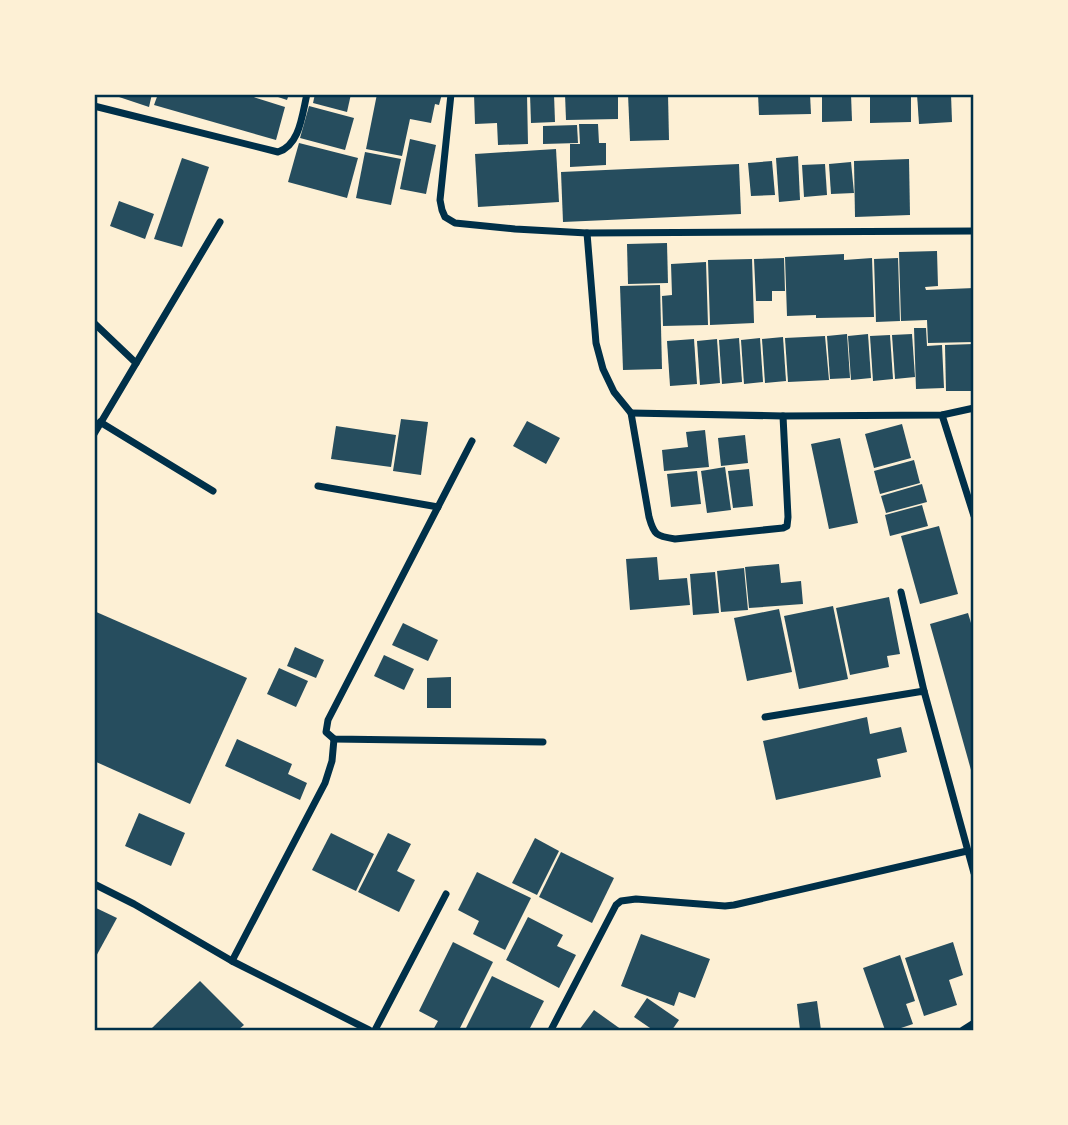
<svg xmlns="http://www.w3.org/2000/svg" width="1068" height="1125" font-family="'Noto Sans',sans-serif">
	<style>
		.building { fill: #264d5e }
		.lines { fill: none; stroke-linecap: round; stroke-linejoin: round }
		.minor { stroke: #003049; stroke-width: 7 }
		.neatline { fill: none; stroke: #003049; stroke-width: 2.5 }
	</style>
	<rect width="100%" height="100%" fill="#fdf0d5"/>
	<!-- building -->
	<g class="building">
		<polygon points="110,94 152,94 149,107"/>
		<polygon points="158,94 244,94 285,107 276,140 154,105"/>
		<polygon points="269,94 289,94 287,100"/>
		<polygon points="315,94 351,94 347,112 313,103"/>
		<polygon points="377,94 442,94 439,105 435,104 431,123 410,119 402,156 366,149"/>
		<polygon points="474,94 527,94 528,144 498,145 497,123 475,124"/>
		<polygon points="530,94 554,94 555,122 531,123"/>
		<polygon points="565,94 618,94 618,119 566,120"/>
		<polygon points="628,94 668,94 669,140 630,141"/>
		<polygon points="758,94 810,94 811,114 759,115"/>
		<polygon points="822,94 851,94 852,121 822,122"/>
		<polygon points="870,94 911,94 911,122 870,123"/>
		<polygon points="917,94 951,94 952,122 919,124"/>
		<polygon points="309,106 354,118 345,150 300,138"/>
		<polygon points="579,124 598,124 599,143 606,143 606,165 570,167 570,144 580,144"/>
		<polygon points="577,125 578,143 543,144 543,126"/>
		<polygon points="410,139 436,145 426,194 400,189"/>
		<polygon points="299,143 358,158 347,198 288,182"/>
		<polygon points="556,149 559,202 478,207 475,154"/>
		<polygon points="365,152 401,159 391,205 356,198"/>
		<polygon points="798,156 800,200 779,202 776,158"/>
		<polygon points="182,158 209,167 182,247 154,239"/>
		<polygon points="909,159 910,215 855,217 854,161"/>
		<polygon points="772,161 775,195 751,196 748,163"/>
		<polygon points="851,162 854,193 831,194 829,164"/>
		<polygon points="739,164 741,214 563,222 561,172"/>
		<polygon points="825,164 827,195 804,197 802,165"/>
		<polygon points="119,201 154,214 145,239 110,226"/>
		<polygon points="667,243 668,283 628,284 627,244"/>
		<polygon points="937,251 938,286 925,287 926,290 974,288 974,342 928,343 927,320 901,321 899,252"/>
		<polygon points="844,254 844,260 872,258 874,317 816,318 816,315 787,316 785,257"/>
		<polygon points="784,258 785,291 772,291 772,301 756,301 754,259"/>
		<polygon points="898,258 900,321 876,322 874,259"/>
		<polygon points="752,259 754,323 710,325 708,260"/>
		<polygon points="706,262 708,325 663,326 662,296 672,295 671,264"/>
		<polygon points="660,285 662,369 623,370 620,286"/>
		<polygon points="914,328 926,328 927,346 942,345 944,388 916,389"/>
		<polygon points="847,334 850,378 830,379 827,336"/>
		<polygon points="868,334 871,378 851,380 848,336"/>
		<polygon points="912,334 915,377 895,379 892,335"/>
		<polygon points="890,335 893,379 873,381 870,336"/>
		<polygon points="825,336 829,380 788,382 785,338"/>
		<polygon points="783,337 786,381 765,383 762,339"/>
		<polygon points="739,338 742,382 722,384 719,340"/>
		<polygon points="760,338 763,382 744,384 741,340"/>
		<polygon points="694,339 697,384 670,386 667,341"/>
		<polygon points="717,339 720,383 700,385 697,341"/>
		<polygon points="974,344 974,391 946,391 945,345"/>
		<polygon points="401,419 428,422 421,475 393,471"/>
		<polygon points="527,421 560,438 546,464 513,446"/>
		<polygon points="902,424 911,458 874,468 865,434"/>
		<polygon points="336,426 396,435 391,467 331,459"/>
		<polygon points="705,430 709,467 664,471 662,450 688,447 686,432"/>
		<polygon points="745,435 748,463 721,466 718,438"/>
		<polygon points="840,438 858,523 829,529 811,444"/>
		<polygon points="914,460 920,483 880,494 874,471"/>
		<polygon points="725,467 731,510 707,513 701,471"/>
		<polygon points="749,469 753,506 733,508 728,471"/>
		<polygon points="697,471 701,504 671,507 667,474"/>
		<polygon points="922,484 927,502 886,513 881,496"/>
		<polygon points="922,505 928,526 890,536 885,515"/>
		<polygon points="939,526 958,594 920,604 901,536"/>
		<polygon points="657,557 659,580 687,578 690,605 630,610 626,559"/>
		<polygon points="779,564 781,583 801,581 803,604 749,608 745,567"/>
		<polygon points="744,568 748,610 721,612 717,571"/>
		<polygon points="715,572 719,613 693,615 690,574"/>
		<polygon points="889,597 900,654 887,656 889,667 850,675 836,608"/>
		<polygon points="833,606 848,679 799,689 784,616"/>
		<polygon points="779,609 792,672 747,681 734,618"/>
		<polygon points="94,611 247,678 190,804 94,761"/>
		<polygon points="968,613 974,633 973,777 930,624"/>
		<polygon points="403,623 438,640 428,661 392,645"/>
		<polygon points="295,647 324,660 316,678 287,666"/>
		<polygon points="384,655 414,669 404,690 374,676"/>
		<polygon points="279,668 308,681 296,707 267,694"/>
		<polygon points="451,677 451,708 427,708 427,678"/>
		<polygon points="867,717 870,734 901,727 907,752 877,759 881,777 776,800 763,741"/>
		<polygon points="237,739 292,764 288,774 307,783 300,800 225,766"/>
		<polygon points="139,813 185,833 171,866 125,846"/>
		<polygon points="331,833 374,854 356,891 312,870"/>
		<polygon points="388,833 411,844 397,871 415,880 399,912 358,892"/>
		<polygon points="535,838 559,851 537,895 512,883"/>
		<polygon points="561,852 614,878 592,923 539,897"/>
		<polygon points="477,872 531,898 505,950 473,934 479,921 458,910"/>
		<polygon points="94,907 117,918 94,960"/>
		<polygon points="528,917 563,935 557,946 576,955 559,988 506,960"/>
		<polygon points="641,934 710,959 695,998 679,992 674,1006 621,986"/>
		<polygon points="453,942 493,962 459,1030 433,1030 438,1021 419,1011"/>
		<polygon points="953,942 963,975 949,980 957,1005 924,1016 905,958"/>
		<polygon points="900,955 915,1001 906,1004 913,1024 895,1030 885,1030 863,968"/>
		<polygon points="492,976 544,1001 529,1030 465,1030"/>
		<polygon points="200,981 244,1025 238,1030 150,1030"/>
		<polygon points="647,998 679,1020 672,1030 653,1030 634,1017"/>
		<polygon points="817,1001 821,1030 800,1030 797,1004"/>
		<polygon points="594,1010 622,1030 579,1030"/>
	</g>
	<g class="lines">
		<!-- minor -->
		<g class="minor">
			<polyline points="451,94 440,200 442,210 445,217 455,223 515,229 587,233 974,231"/>
			<path d="M94,106L278,152C300,145 302,115 307,94"/>
			<path d="M587,233L596,343L603,369L614,392L631,413L649,517C654,535 656,536 675,539L783,528L787,526L788,517L783,416"/>
			<polyline points="94,323 136,363"/>
			<polyline points="631,413 783,416 942,415 974,408"/>
			<polyline points="942,415 974,516"/>
			<polyline points="100,422 213,491"/>
			<polyline points="94,434 220,222"/>
			<polyline points="472,441 328,720 326,732 334,739 543,742"/>
			<polyline points="318,486 438,507"/>
			<polyline points="901,592 924,691"/>
			<polyline points="765,717 924,691 974,873"/>
			<polyline points="94,884 134,904 232,961 369,1030"/>
			<polyline points="232,961 325,783 332,761 334,739"/>
			<polyline points="375,1030 446,894"/>
			<polyline points="551,1030 616,905 621,901 636,899 725,906 734,905 967,851"/>
			<polyline points="963,1030 974,1023"/>
		</g>
	</g>
	<!-- border -->
	<rect width="1068" height="1125" fill="none" stroke="#fdf0d5" stroke-width="192"/>
	<rect x="96" y="96" width="876" height="933" class="neatline"/>
</svg>
